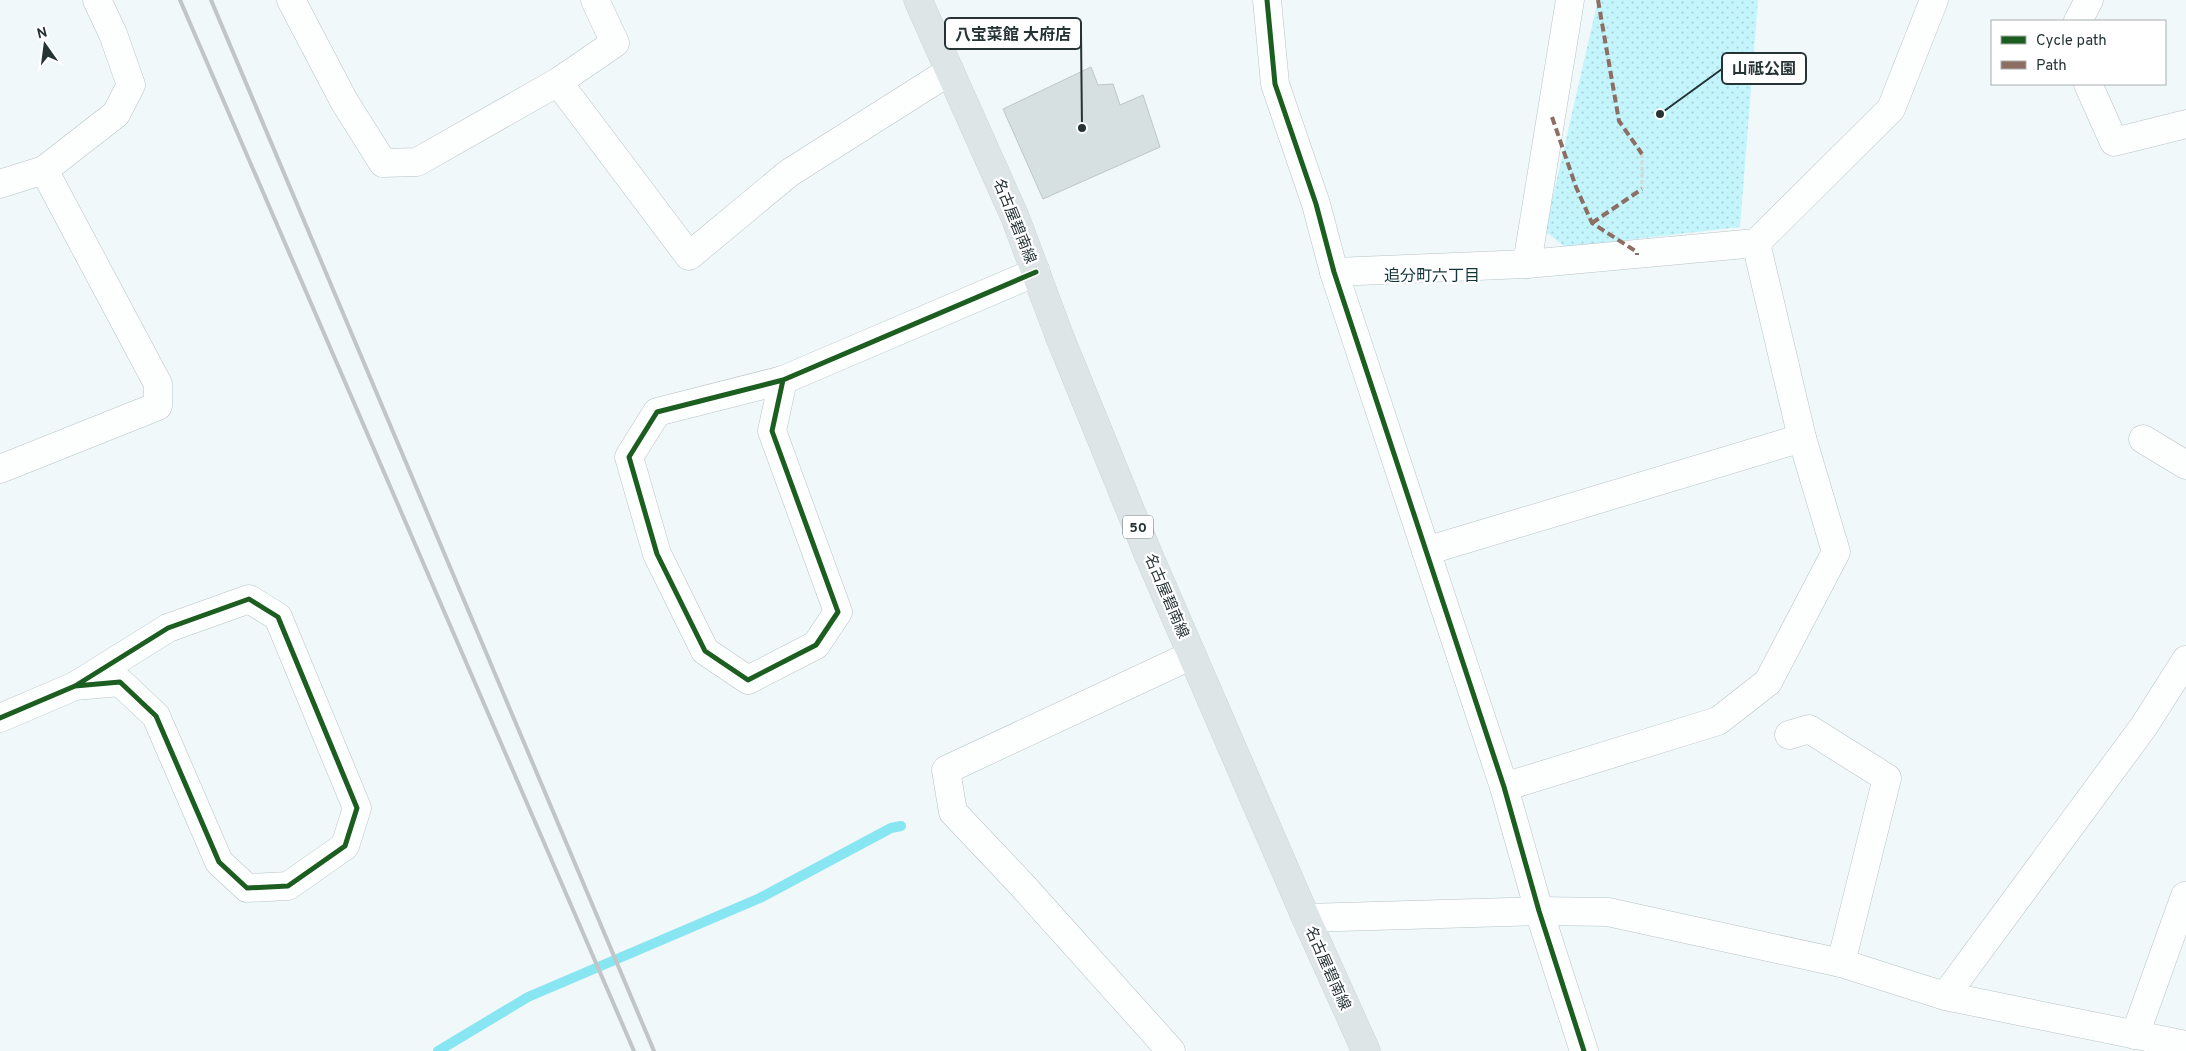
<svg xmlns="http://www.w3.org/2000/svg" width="2186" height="1051" font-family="Overpass,'Noto Sans JP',sans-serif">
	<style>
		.park { fill: url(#park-dots) }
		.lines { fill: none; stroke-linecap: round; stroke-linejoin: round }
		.stream { stroke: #88e5f2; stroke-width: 10 }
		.building { fill: #d6e0e1; stroke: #bdc7c8 }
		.minor-casing { stroke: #b9c3c5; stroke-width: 29 }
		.tertiary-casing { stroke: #b9c3c5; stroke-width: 29 }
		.primary-casing { stroke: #ced4d5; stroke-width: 29 }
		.path { stroke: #d4d7d7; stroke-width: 3; stroke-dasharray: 4 2.5; stroke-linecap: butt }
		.minor { stroke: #fdfefe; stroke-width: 28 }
		.tertiary { stroke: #fdfefe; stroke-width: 28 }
		.primary { stroke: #dde5e6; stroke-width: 28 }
		.rail { stroke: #c2c5c6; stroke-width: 4 }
		.quiet { stroke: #8d6e63; stroke-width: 4; stroke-dasharray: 8 4; stroke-linecap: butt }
		.cycleway-casing { stroke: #fff; stroke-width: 8 }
		.cycleway { stroke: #1b5e20; stroke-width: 5 }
		.labels { text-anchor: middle; stroke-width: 4.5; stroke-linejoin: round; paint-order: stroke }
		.shield { fill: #fff; stroke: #667072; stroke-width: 1 }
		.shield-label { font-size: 14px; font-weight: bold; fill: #253335 }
		.street-label { font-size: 15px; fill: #253335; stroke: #fff }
		.neighbourhood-label { font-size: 16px; fill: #133539; stroke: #fff }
		.leader { fill: none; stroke: #253335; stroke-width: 2 }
		.callout-dot { fill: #253335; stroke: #fff; stroke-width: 2 }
		.callout { fill: #fff; stroke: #253335; stroke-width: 2 }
		.callout-label { font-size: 16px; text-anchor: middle; font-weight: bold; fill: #253335 }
	</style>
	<defs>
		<pattern id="park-dots" width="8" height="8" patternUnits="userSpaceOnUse" patternTransform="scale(1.25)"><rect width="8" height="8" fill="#c4f5fc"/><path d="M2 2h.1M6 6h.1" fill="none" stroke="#a8d2d9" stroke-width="1.8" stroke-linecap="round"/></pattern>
	</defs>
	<rect width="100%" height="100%" fill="#f0f8fa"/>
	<!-- park -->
	<polygon class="park" points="1598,0 1758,0 1740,227 1565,247 1545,231"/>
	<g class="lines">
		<!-- stream -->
		<polyline class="stream" points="438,1051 528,997 760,898 891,828 901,826"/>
	</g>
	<!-- building -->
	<polygon class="building" points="1091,67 1098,85 1113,84 1120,105 1143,95 1160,147 1043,199 1003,109"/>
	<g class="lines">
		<defs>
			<g id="minor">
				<polyline points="291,0 344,101 383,163 417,162 558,82 615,43 595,0"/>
				<polyline points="1267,0 1275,84 1316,204 1334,272 1504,787 1539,911 1584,1051"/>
				<polyline points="2078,21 2089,0"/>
				<polyline points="558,82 689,256 789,173 950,71"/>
				<polyline points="2088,84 2114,142 2186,124"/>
				<polyline points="0,184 44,170 116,114 131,85 113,34 97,0"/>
				<polyline points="1527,264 1570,0"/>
				<polyline points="1334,272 1527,264 1756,243 1891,109 1934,0"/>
				<polygon points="783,380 772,431 838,612 816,645 748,680 705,651 657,554 629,457 657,412"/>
				<polyline points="2143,439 2186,465"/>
				<polyline points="0,469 158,406 158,384 44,170"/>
				<polyline points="1426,551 1802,438"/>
				<polygon points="249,599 278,617 357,808 345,846 288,886 247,888 219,862 156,716 120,682 75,686 168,628"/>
				<polyline points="1789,735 1809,729 1887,778 1841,963"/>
				<polyline points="1504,787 1718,721 1768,682 1836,552 1802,438 1756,243"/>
				<polyline points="1306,918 1539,911 1608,912 1841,963 1945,996 2186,1045"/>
				<polyline points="1945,996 2144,726 2186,660"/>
				<polyline points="2135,1035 2185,896"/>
				<polyline points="1171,1051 1022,885 953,812 946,770 1192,655"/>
			</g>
			<g id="tertiary">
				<polyline points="783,380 1036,272"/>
				<polyline points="0,718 75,686"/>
			</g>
			<polyline id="primary" points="918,0 1015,217 1059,335 1149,556 1306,918 1366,1051"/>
		</defs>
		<!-- minor casing -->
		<use href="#minor" class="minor-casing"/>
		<!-- tertiary casing -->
		<use href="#tertiary" class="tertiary-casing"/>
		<!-- primary casing -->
		<use href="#primary" class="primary-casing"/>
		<!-- path -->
		<polyline class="path" points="1642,154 1642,189"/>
		<!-- minor -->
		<use href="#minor" class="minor"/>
		<!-- tertiary -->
		<use href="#tertiary" class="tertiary"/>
		<!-- primary -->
		<use href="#primary" class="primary"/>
		<!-- rail -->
		<g class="rail">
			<polyline points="180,0 634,1051"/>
			<polyline points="211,0 654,1051"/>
		</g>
		<!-- quiet -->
		<g class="quiet">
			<polyline points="1598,0 1619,121 1642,154"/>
			<polyline points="1552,117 1576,187 1592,223 1637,252 1637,255"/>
			<polyline points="1592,223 1642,189"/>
		</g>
		<defs>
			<g id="cycleway">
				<polyline points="1267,0 1275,84 1316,204 1334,272 1504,787 1539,911 1584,1051"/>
				<polyline points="783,380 772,431 838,612 816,645 748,680 705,651 657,554 629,457 657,412 783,380 1036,272"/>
				<polyline points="0,718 75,686 168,628 249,599 278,617 357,808 345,846 288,886 247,888 219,862 156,716 120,682 75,686"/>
			</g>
		</defs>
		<!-- cycleway casing -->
		<use href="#cycleway" class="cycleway-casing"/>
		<!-- cycleway -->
		<use href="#cycleway" class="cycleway"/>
	</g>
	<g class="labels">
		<!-- shield labels -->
		<rect class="shield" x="1123" y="515.5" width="30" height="23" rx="4"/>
		<g class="shield-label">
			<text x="1138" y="532">50</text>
		</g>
		<!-- street labels -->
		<g class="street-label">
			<text transform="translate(1015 221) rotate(68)" y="5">名古屋碧南線</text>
			<text transform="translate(1167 596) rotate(67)" y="5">名古屋碧南線</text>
			<text transform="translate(1328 968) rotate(66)" y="5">名古屋碧南線</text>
		</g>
		<!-- neighbourhood labels -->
		<g class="neighbourhood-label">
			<text x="1432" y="281">追分町六丁目</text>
		</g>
	</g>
	<!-- callouts -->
	<path class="leader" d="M1082 128L1081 34M1660 114L1722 69"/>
	<g class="callout-dot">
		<circle cx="1082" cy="128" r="5"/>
		<circle cx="1660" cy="114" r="5"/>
	</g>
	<g class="callout">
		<rect x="945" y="18" width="136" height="31" rx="5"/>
		<rect x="1722" y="53" width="84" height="31" rx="5"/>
	</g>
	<g class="callout-label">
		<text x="1013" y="40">八宝菜館 大府店</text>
		<text x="1764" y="74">山祗公園</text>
	</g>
	<!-- legend -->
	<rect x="1991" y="20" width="175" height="65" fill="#ffffff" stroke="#a8adae"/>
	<rect x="2001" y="36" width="25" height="8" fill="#1b5e20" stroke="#a8adae"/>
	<text x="2036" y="45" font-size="15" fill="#253335">Cycle path</text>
	<rect x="2001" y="61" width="25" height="8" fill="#8d6e63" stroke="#a8adae"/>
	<text x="2036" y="70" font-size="15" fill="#253335">Path</text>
	<!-- north arrow -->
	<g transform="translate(45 45) rotate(346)" stroke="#ffffff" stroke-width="4" paint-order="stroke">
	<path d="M0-4L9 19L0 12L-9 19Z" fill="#253335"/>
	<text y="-8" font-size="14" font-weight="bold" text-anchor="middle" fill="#253335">N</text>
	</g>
</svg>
